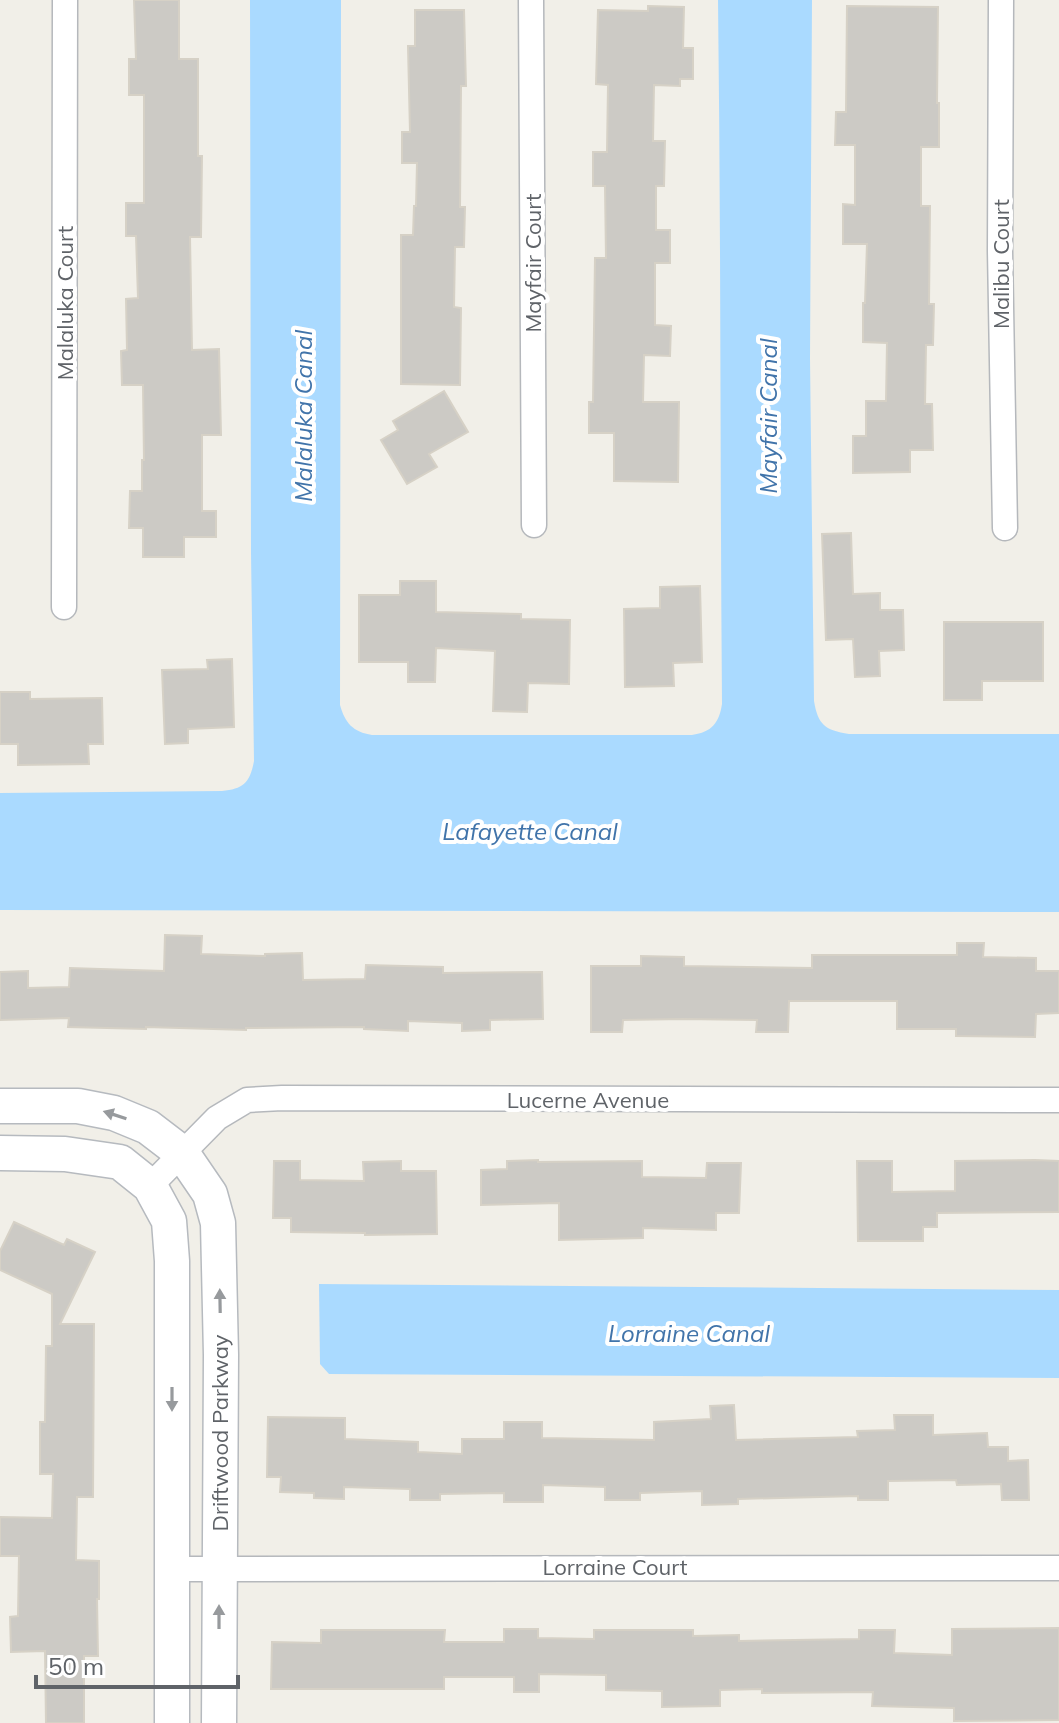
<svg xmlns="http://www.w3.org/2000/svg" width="1059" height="1723" font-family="Mulish,sans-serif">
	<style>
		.water { fill: #aadaff }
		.building { fill: #cccac5; stroke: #d6d1c6; stroke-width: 2 }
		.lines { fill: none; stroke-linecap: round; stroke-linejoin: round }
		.street-casing { stroke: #b5b8bc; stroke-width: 27 }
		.secondary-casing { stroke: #b6babf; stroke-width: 37 }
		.street { stroke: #fff; stroke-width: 24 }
		.secondary { stroke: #fff; stroke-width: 34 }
		.oneway { fill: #979a9d }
		.labels { text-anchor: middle; stroke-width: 8; stroke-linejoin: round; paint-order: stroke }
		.street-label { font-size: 22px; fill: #5f6368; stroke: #fff }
		.water-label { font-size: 24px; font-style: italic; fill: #4174aa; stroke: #fff }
	</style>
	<rect width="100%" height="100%" fill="#f1efe8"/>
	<!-- water -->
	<g class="water">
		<path d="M250,0H341L340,705C345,723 353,732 372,735H692C712,732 719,723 722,704C720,469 721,235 718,0H812L810,358L814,701C818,725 825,730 849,734H1059V912L0,910V793L222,791C243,789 250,783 254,761L251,553Z"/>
		<polygon points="319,1284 1059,1290 1059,1378 329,1374 320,1364"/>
	</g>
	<!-- building -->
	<g class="building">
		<polygon points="134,0 179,0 179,59 198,59 198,156 202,156 201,237 190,237 192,350 219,349 221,435 202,435 202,511 216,511 216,537 184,537 184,557 143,557 143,528 129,528 130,491 142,491 142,460 144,460 143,385 122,385 121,351 127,350 126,299 138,298 136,236 126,236 126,203 144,203 144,95 129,95 129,59 136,59"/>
		<polygon points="648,6 684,7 683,48 693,48 693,79 680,79 680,86 654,85 653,141 665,141 664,186 656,186 656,230 670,230 670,263 655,263 655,325 671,326 670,356 644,355 643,402 679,402 678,482 614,481 614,433 589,433 589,402 593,402 595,258 606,258 605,186 593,186 593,152 607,152 608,85 596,84 598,10 648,11"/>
		<polygon points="847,6 938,7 937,103 939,103 939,147 921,147 921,206 930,206 929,304 934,304 933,345 926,345 925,404 932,404 933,450 910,450 910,472 853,473 853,436 866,436 866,401 886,401 887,343 863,342 863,303 865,303 867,244 843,244 843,204 855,205 855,145 835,145 836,112 846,112"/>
		<polygon points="415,10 464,10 466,86 461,86 460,207 465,207 464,247 455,247 454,307 461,308 460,385 401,384 401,235 413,235 414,206 416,206 417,163 402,163 402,132 410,132 408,46 415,46"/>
		<polygon points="444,391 468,432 429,454 437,467 407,484 381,440 398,430 393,421"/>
		<polygon points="851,533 853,594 880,593 880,610 903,610 904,650 879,651 880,676 855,677 853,639 826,640 822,534"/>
		<polygon points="400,581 436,581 436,612 521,614 521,619 570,620 569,684 528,683 527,712 493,711 495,651 436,648 435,682 408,682 408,662 359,662 359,595 400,595"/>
		<polygon points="700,586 702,662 673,663 674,686 625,687 624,609 660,608 660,587"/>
		<polygon points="944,622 1043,622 1043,681 982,681 982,700 944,700"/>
		<polygon points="232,659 234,727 188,729 188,743 165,744 162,670 208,669 207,660"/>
		<polygon points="0,692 30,692 30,699 102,698 103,744 88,744 89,764 18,765 18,744 0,744"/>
		<polygon points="165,935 202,936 201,954 265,956 265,954 302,953 303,980 365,979 366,965 443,967 443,973 542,972 543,1019 490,1020 490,1030 462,1031 462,1023 408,1021 408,1031 364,1029 364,1027 246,1028 246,1030 146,1027 146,1029 68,1027 69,1018 0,1020 0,972 28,971 28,988 69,987 70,968 164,971"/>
		<polygon points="957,943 984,943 983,957 1036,958 1036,971 1059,971 1059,1013 1036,1014 1035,1037 956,1036 956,1029 897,1029 897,1001 789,1001 788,1032 756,1032 757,1020 683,1019 623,1020 622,1032 591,1032 591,966 641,966 641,956 684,957 684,966 812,968 812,955 957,955"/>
		<polygon points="538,1160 538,1162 642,1161 642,1177 706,1178 707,1163 741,1163 739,1213 716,1213 716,1230 643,1228 643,1238 559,1240 559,1203 481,1205 481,1170 507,1169 507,1161"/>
		<polygon points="1035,1160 1059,1161 1059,1212 937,1213 937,1227 923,1227 923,1241 858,1241 857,1161 892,1161 892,1192 955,1191 955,1161"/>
		<polygon points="274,1161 300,1161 300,1180 364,1181 363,1162 401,1161 401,1171 436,1171 437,1234 365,1235 365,1233 291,1232 291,1218 273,1218"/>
		<polygon points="14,1222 64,1245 67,1239 95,1252 60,1324 94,1324 93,1497 77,1497 76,1560 99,1561 99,1599 97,1599 98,1656 84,1656 84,1723 46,1723 45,1651 11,1652 10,1617 18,1616 19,1556 0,1556 0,1517 52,1518 53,1474 40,1474 40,1422 45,1422 46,1346 52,1346 52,1294 0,1270 0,1251"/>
		<polygon points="734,1405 736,1440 858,1437 857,1431 895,1430 894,1415 933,1415 933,1435 987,1433 988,1447 1008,1447 1008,1461 1028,1460 1029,1500 1002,1500 1001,1484 957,1485 956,1480 888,1481 888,1500 858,1500 858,1496 738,1499 738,1504 702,1505 702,1491 640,1493 640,1500 605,1500 605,1487 543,1485 543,1502 504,1502 504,1493 440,1494 440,1500 410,1500 410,1489 344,1487 344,1499 314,1498 314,1493 280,1492 281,1477 267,1477 268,1417 345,1418 345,1439 418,1442 418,1452 462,1454 462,1439 504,1439 504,1422 542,1422 542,1438 654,1440 654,1422 711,1419 710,1406"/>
		<polygon points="1059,1628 1059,1720 954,1721 954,1708 872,1706 873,1692 762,1693 762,1689 720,1690 720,1706 662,1707 662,1691 606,1690 606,1675 539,1674 539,1692 514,1692 514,1677 444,1677 444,1689 271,1689 272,1642 321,1643 321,1630 445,1630 444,1642 504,1642 504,1629 538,1629 538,1638 594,1639 594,1630 693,1630 693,1636 739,1635 739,1641 859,1639 859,1630 895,1630 894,1653 952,1655 952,1629"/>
	</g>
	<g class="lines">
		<defs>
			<g id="street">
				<polyline points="531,0 534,525"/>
				<polyline points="1001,0 1000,251 1005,528"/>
				<polyline points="64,607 65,0"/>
				<polyline points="150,1186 217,1118 247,1100 282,1098 1059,1100"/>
				<polyline points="172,1569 1059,1568"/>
			</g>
			<g id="secondary">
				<polyline points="0,1106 78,1106 114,1113 148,1127 182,1153 210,1194 218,1223 221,1355 219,1723"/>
				<polyline points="0,1153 65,1154 120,1162 150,1186 169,1221 172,1261 172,1723"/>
			</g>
		</defs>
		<!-- street casing -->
		<use href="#street" class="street-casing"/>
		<!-- secondary casing -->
		<use href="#secondary" class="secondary-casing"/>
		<!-- street -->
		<use href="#street" class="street"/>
		<!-- secondary -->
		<use href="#secondary" class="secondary"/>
	</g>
	<!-- one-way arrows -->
	<defs><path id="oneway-solid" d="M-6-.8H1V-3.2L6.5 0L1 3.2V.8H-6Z" transform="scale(2)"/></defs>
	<g class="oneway">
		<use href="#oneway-solid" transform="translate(115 1115) rotate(-162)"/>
		<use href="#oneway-solid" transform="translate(220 1301) rotate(-91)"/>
		<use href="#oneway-solid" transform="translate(172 1399) rotate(90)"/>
		<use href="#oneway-solid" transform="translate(219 1617) rotate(-90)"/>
	</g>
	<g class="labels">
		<!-- street labels -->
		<g class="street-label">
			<text transform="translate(533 263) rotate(-90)" y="8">Mayfair Court</text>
			<text transform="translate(1001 264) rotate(-90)" y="8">Malibu Court</text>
			<text transform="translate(65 303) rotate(-90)" y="8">Malaluka Court</text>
			<text x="588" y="1108">Lucerne Avenue</text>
			<text transform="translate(220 1433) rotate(-90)" y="8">Driftwood Parkway</text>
			<text x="615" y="1575">Lorraine Court</text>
		</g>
		<!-- water labels -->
		<g class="water-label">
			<text transform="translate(304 416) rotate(-90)" y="8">Malaluka Canal</text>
			<text transform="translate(769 416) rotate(-90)" y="8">Mayfair Canal</text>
			<text x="530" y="840">Lafayette Canal</text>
			<text x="689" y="1342">Lorraine Canal</text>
		</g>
	</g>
	<!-- scale -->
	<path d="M36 1675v12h202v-12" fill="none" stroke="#5f6368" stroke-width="4"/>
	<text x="48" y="1675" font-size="24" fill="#5f6368" stroke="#ffffff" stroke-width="6" paint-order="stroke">50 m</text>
</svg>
